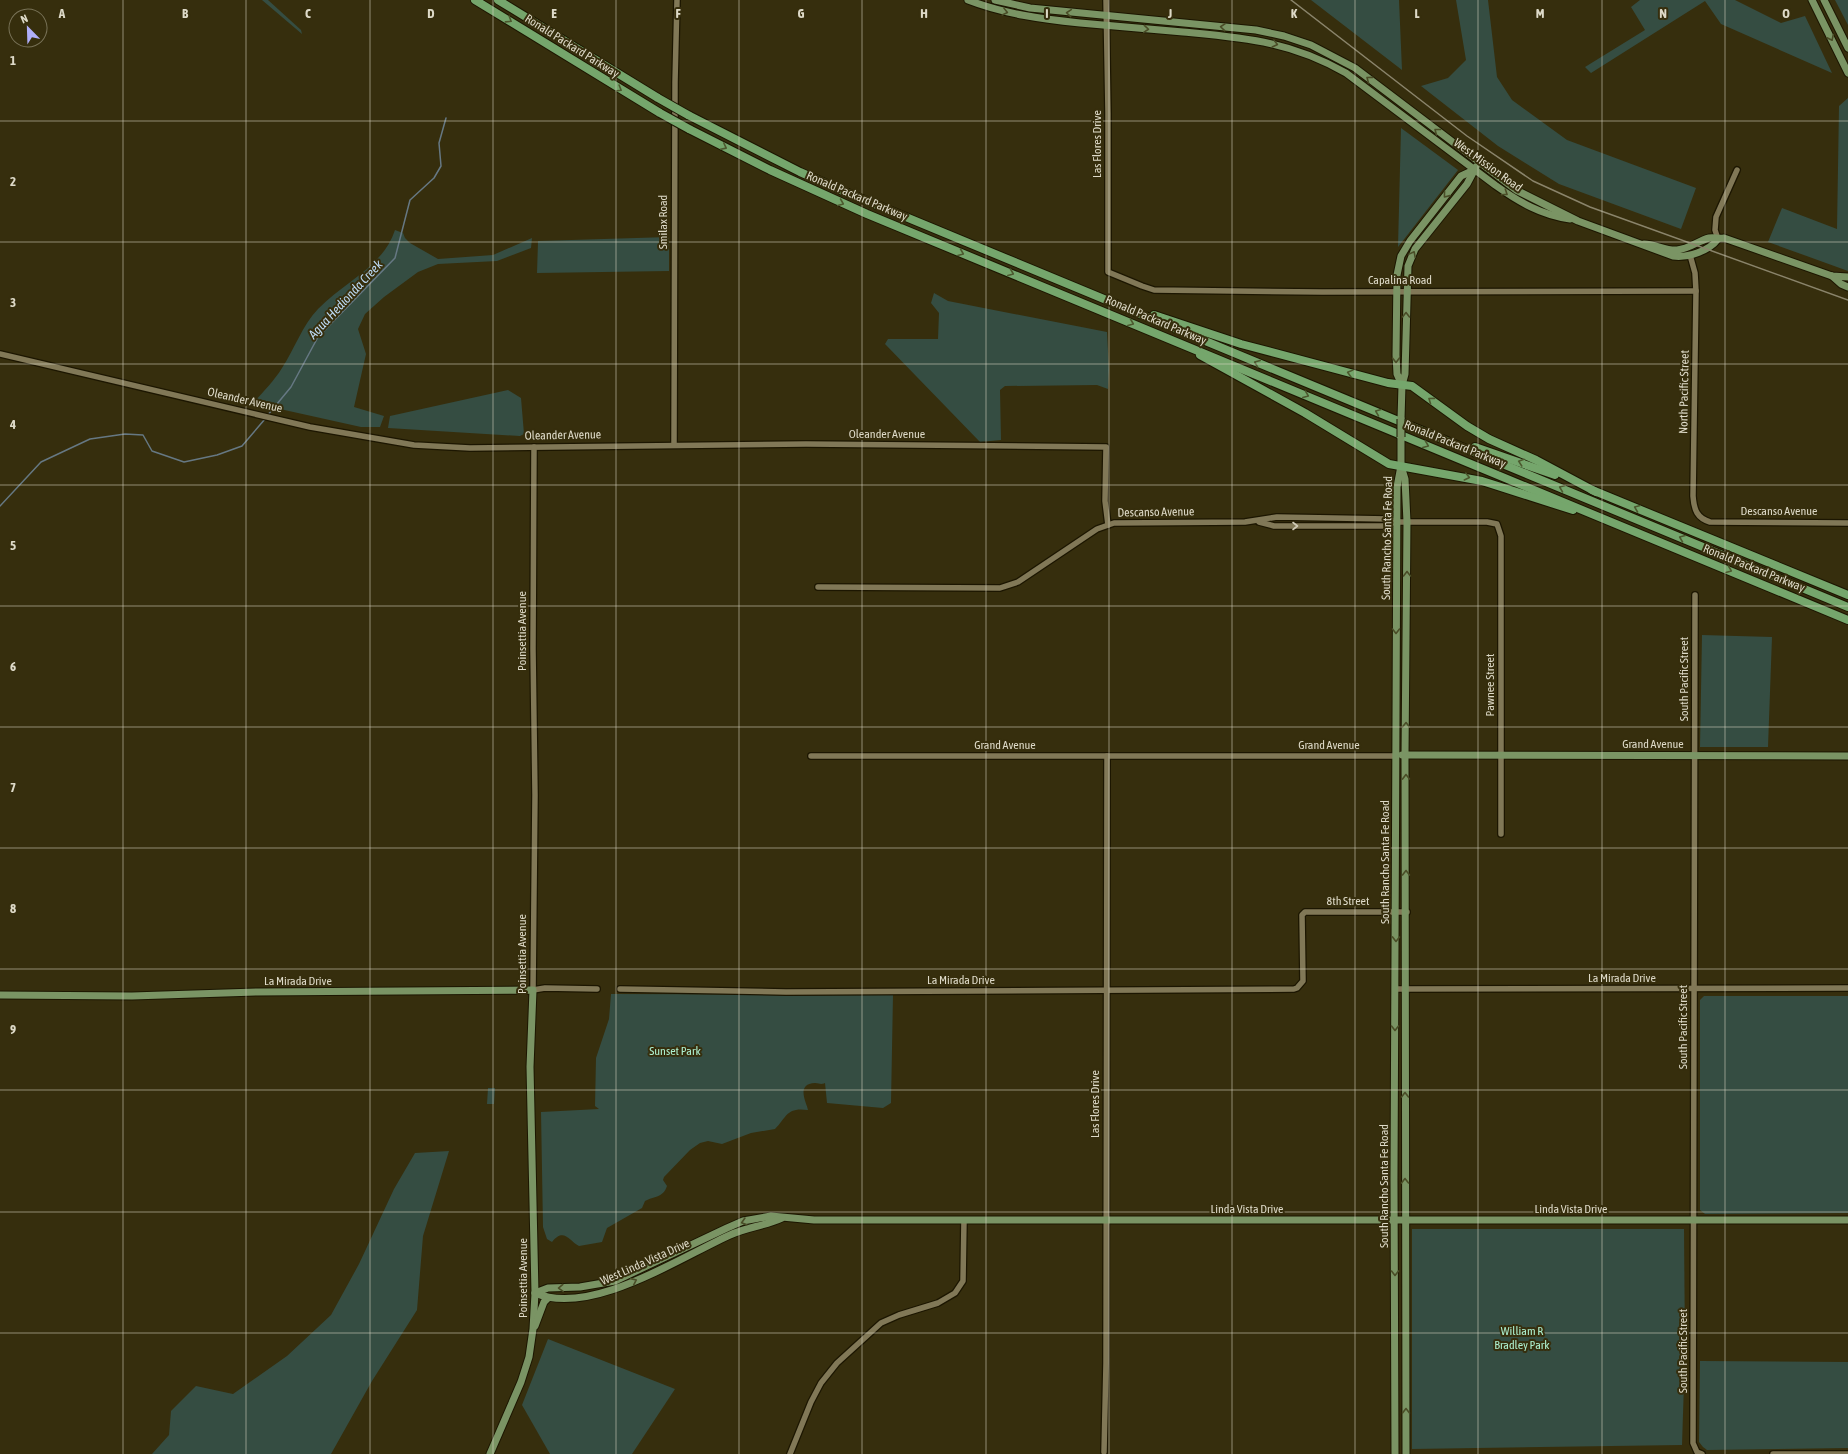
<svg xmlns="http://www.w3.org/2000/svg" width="1848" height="1454" font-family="'Asap Condensed',sans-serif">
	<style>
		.green { fill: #354d42 }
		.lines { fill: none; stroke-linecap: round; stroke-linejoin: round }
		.stream { stroke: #667883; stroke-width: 1.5 }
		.minor-casing { stroke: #1c1601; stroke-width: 8 }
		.major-casing { stroke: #1c1601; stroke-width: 9 }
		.highway-casing { stroke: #1c1601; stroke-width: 10 }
		.minor { stroke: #817857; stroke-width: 5.5 }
		.major { stroke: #7a9464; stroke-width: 7 }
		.highway { stroke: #75a66c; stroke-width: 8 }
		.rail { stroke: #8a846b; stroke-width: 1.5 }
		.major-bridge-casing { stroke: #1c1601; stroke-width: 9; stroke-linecap: butt }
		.highway-bridge-casing { stroke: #1c1601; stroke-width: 10; stroke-linecap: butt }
		.major-bridge { stroke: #7a9464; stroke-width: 7 }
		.highway-bridge { stroke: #75a66c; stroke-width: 8 }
		.oneway { stroke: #4a4d27 }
		.oneway2 { stroke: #4c582e }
		.oneway3 { stroke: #d0cbb7 }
		.grid { fill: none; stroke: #dedac8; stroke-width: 1; stroke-opacity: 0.55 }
		.labels { text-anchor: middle; stroke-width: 4; stroke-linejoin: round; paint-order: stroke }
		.street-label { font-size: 12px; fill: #dedac8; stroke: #362e0d }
		.park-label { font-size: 12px; fill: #acf0d0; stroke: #362e0d }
		.water-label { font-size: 13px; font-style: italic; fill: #bddbf6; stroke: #362e0d }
		.grid-label { font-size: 13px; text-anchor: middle; font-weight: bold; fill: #dedac8; stroke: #362e0d; stroke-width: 4; stroke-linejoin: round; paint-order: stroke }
	</style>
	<rect width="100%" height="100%" fill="#362e0d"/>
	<!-- green -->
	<g class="green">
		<polygon points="262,0 268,0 301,30 302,34"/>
		<polygon points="1311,0 1399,0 1402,70"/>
		<polygon points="1456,0 1488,0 1497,77 1512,100 1567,140 1696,188 1681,229 1559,184 1498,146 1421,86 1448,78 1466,60"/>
		<polygon points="1640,0 1735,0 1781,23 1805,16 1832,73 1721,24 1705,1 1591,73 1585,67 1645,30 1631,7"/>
		<polygon points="1835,0 1848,0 1848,25"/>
		<polygon points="1848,98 1848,271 1768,242 1782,208 1837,229 1839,106"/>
		<polygon points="1401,128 1458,170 1398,247"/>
		<path d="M395,230L403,233L405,238L410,243L438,259L493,255L532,238L531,248L497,261L438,264L418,272L384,297L365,314L358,329L366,354L354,407L384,416L380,427H361L253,403C263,392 274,381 282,368C295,348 302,326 318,309C344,282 383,267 395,230Z"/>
		<polygon points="669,237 669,271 537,273 538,241"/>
		<polygon points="934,293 948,301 1107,332 1109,370 1108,389 1097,385 1005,386 1000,390 1001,440 980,442 885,344 888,339 938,339 939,313 931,303"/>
		<polygon points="508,390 521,398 524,434 520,436 388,428 390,416"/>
		<polygon points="1702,635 1772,637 1768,747 1700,747"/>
		<path d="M611,994L893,995L891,1103L883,1108L827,1103L825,1083C820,1085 820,1083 815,1083C795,1084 807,1103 808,1110C786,1107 787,1117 775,1129L751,1133L722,1144L708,1141L700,1143L690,1150L664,1177L663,1180L667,1186C663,1198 654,1196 645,1201L642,1208L607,1228L602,1242L579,1246C569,1241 564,1227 552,1242L547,1239L543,1227L541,1112L599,1109L595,1106L596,1058L609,1019Z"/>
		<polygon points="1704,996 1848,996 1848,1213 1705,1214 1700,1210 1700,1000"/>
		<polygon points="488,1088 495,1088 494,1104 487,1104"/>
		<polygon points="449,1151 423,1236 417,1310 372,1381 331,1454 152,1454 169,1435 171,1411 196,1386 233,1394 287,1356 331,1315 359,1264 394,1189 415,1153"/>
		<polygon points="1412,1229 1684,1229 1685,1352 1682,1445 1412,1449"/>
		<polygon points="548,1339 675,1389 632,1454 550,1454 522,1405"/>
		<polygon points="1700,1361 1848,1362 1848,1448 1707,1450 1703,1447 1699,1442"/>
	</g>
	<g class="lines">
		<!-- stream -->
		<g class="stream">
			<polyline points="267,416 291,387 318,337 395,258 410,200 434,178 441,166 439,143 446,118"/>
			<polyline points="0,506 41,462 90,439 125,434 143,435 152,451 184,462 217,455 242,446 265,419"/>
		</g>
		<defs>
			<g id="minor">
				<polyline points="1106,0 1108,113 1108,272 1142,286 1154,290 1322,292 1696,291"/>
				<polyline points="1718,239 1715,230 1716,217 1737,170"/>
				<path d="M1690,255L1695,273L1696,291L1693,496C1694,510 1697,518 1710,522L1848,523"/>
				<polyline points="0,354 310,427 414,445 470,448 806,444 1106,447 1105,501 1108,525"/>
				<polyline points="674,445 675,82 677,0"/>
				<polyline points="534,447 533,649 535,795 533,990 545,988 597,989"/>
				<polyline points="1259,522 1274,526 1387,526 1396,522"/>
				<polyline points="818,587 1000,588 1018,582 1097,529 1114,523 1245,522 1277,517 1388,519 1396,522 1487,522 1497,524 1501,536 1501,834"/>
				<polyline points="1695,595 1693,1443 1697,1452 1702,1454"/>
				<polyline points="811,756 1396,756"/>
				<polyline points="620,989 786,992 1294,989 1297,988 1303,981 1302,915 1305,912 1407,912"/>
				<polyline points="1395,989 1848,988"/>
				<polyline points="1104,1452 1106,1363 1107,756"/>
				<polyline points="790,1454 811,1402 821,1383 837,1363 881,1323 899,1315 938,1303 955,1293 963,1281 964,1220"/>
				<polyline points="1773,1454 1848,1454"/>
			</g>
			<g id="major">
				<path d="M968,0C1004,14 1042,19 1080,23C1115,26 1149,29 1183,32C1245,38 1290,41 1346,73L1495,185C1519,202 1541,215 1570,219"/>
				<path d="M995,0L1030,8L1256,30L1284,36L1311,45L1355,68L1516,190L1578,221L1673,256C1688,258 1709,251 1718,239"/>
				<polyline points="1812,0 1848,73"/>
				<polyline points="1824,0 1848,48"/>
				<path d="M1644,244C1655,244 1666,251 1677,250C1689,249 1698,241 1709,238C1714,237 1719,239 1724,238L1832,276L1848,277"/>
				<polyline points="1832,276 1841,284 1848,287"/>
				<polyline points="1402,385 1397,374 1396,355 1397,275 1401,256 1410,241 1461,176 1474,170"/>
				<polyline points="1401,419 1402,385 1405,374 1408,266 1415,249 1467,184 1476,167"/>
				<polyline points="1401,466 1405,479 1407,522 1405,755 1406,1454"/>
				<polyline points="1402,755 1848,756"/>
				<polyline points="0,995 132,996 257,992 533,990 530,1067 535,1293 533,1329 529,1357 521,1382 490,1454"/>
				<polyline points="535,1293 548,1288 580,1287 615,1281 727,1228 743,1221 771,1216 814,1220 1848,1220"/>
				<path d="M535,1293C590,1317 679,1258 730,1235C747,1227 765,1226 782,1218"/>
				<polyline points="535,1326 544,1302 548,1298"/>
				<polyline points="1395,1454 1394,1180 1397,487 1401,466 1401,437"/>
			</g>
			<g id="highway">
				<polyline points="475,0 660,113"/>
				<polyline points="498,0 658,98"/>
				<polyline points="688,115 800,172 843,191 1848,607"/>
				<polyline points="689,129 770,170 867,214 1848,620"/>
				<polyline points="1154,315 1241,344 1388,383 1412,386 1467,426 1489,439 1536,460 1596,492"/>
				<polyline points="1200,355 1305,413 1389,464 1482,481 1573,510"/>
				<polyline points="1475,447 1555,475"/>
				<polyline points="1592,490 1848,595"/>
			</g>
		</defs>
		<!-- minor casing -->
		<use href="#minor" class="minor-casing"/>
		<!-- major casing -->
		<use href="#major" class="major-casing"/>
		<!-- highway casing -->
		<use href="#highway" class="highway-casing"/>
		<!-- minor -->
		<use href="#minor" class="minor"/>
		<!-- major -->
		<use href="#major" class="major"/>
		<!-- highway -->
		<use href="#highway" class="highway"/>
		<!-- rail -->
		<polyline class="rail" points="1291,0 1467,136 1533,181 1590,207 1848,300"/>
		<defs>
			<polyline id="major-bridge" points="1401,437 1401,419"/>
			<g id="highway-bridge">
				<polyline points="658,98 688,115"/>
				<polyline points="660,113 689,129"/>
			</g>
		</defs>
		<!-- major-bridge casing -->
		<use href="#major-bridge" class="major-bridge-casing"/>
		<!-- highway-bridge casing -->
		<use href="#highway-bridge" class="highway-bridge-casing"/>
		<!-- major-bridge -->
		<use href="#major-bridge" class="major-bridge"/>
		<!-- highway-bridge -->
		<use href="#highway-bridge" class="highway-bridge"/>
	</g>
	<!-- one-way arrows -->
	<defs><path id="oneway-chevron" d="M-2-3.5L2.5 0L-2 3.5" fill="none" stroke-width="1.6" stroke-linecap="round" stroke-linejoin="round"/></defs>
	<g class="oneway">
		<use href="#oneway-chevron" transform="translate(1005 12) rotate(14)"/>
		<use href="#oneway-chevron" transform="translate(1069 13) rotate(-175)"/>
		<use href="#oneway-chevron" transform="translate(1223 27) rotate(-175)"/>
		<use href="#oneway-chevron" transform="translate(1146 29) rotate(5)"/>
		<use href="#oneway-chevron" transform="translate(1831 38) rotate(64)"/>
		<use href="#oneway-chevron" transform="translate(1275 44) rotate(14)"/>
		<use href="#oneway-chevron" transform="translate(1369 79) rotate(-143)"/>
		<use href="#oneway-chevron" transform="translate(1437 131) rotate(-142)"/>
		<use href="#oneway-chevron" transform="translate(1505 193) rotate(34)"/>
		<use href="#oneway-chevron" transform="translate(1446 195) rotate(129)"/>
		<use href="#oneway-chevron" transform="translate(1413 254) rotate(-62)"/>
		<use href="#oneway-chevron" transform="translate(1406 315) rotate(-90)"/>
		<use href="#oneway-chevron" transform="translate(1396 360) rotate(89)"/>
		<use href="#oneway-chevron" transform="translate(1407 574) rotate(-90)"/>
		<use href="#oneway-chevron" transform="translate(1396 631) rotate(90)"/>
		<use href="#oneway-chevron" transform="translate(1406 725) rotate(-89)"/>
		<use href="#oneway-chevron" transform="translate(1406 777) rotate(-91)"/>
		<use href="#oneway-chevron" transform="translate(1406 873) rotate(-90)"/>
		<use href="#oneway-chevron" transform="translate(1396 939) rotate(91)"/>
		<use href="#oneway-chevron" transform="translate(1395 1028) rotate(90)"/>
		<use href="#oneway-chevron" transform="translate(1405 1095) rotate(-90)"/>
		<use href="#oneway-chevron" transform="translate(1405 1181) rotate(-91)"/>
		<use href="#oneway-chevron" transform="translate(744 1222) rotate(164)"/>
		<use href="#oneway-chevron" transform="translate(1395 1273) rotate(90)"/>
		<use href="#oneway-chevron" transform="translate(634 1281) rotate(-24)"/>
		<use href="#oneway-chevron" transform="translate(561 1288) rotate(178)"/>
		<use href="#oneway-chevron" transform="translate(1406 1411) rotate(-90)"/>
	</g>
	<g class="oneway2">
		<use href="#oneway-chevron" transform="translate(509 20) rotate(32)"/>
		<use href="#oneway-chevron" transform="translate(619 89) rotate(31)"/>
		<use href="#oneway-chevron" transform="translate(724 147) rotate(27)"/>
		<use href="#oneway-chevron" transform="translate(841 203) rotate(23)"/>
		<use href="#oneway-chevron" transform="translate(961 253) rotate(23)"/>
		<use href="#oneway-chevron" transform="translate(1011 273) rotate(22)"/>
		<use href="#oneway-chevron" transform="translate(1131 323) rotate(22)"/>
		<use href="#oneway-chevron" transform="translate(1257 363) rotate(-158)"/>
		<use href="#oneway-chevron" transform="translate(1350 373) rotate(-165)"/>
		<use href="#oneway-chevron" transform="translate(1306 395) rotate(22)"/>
		<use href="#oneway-chevron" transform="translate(1431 400) rotate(-144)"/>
		<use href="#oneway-chevron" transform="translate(1378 412) rotate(-158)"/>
		<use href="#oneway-chevron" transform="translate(1426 445) rotate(22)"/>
		<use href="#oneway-chevron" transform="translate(1521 462) rotate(-161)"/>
		<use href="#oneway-chevron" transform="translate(1467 477) rotate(13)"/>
		<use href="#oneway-chevron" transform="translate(1562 488) rotate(-158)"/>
		<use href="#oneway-chevron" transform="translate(1637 508) rotate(-158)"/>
		<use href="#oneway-chevron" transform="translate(1682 538) rotate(-158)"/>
		<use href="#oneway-chevron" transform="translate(1729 570) rotate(22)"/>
	</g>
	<use class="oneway3" href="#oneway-chevron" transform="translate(1295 526)"/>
	<!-- grid -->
	<path class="grid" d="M123,0V1454M246,0V1454M370,0V1454M493,0V1454M616,0V1454M739,0V1454M862,0V1454M986,0V1454M1109,0V1454M1232,0V1454M1355,0V1454M1478,0V1454M1602,0V1454M1725,0V1454M0,121H1848M0,242H1848M0,364H1848M0,485H1848M0,606H1848M0,727H1848M0,848H1848M0,969H1848M0,1090H1848M0,1212H1848M0,1333H1848"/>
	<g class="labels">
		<!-- street labels -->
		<g class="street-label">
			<text transform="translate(572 46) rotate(32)" y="4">Ronald Packard Parkway</text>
			<text transform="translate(1097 144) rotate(-90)" y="4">Las Flores Drive</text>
			<text transform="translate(1488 165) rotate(36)" y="4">West Mission Road</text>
			<text transform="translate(857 196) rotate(23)" y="4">Ronald Packard Parkway</text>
			<text transform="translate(663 222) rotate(-90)" y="4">Smilax Road</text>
			<text x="1400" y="284">Capalina Road</text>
			<text transform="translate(1156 320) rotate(23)" y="4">Ronald Packard Parkway</text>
			<text transform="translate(1684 392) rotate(-89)" y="4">North Pacific Street</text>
			<text transform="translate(245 400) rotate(13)" y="4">Oleander Avenue</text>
			<text x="887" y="438">Oleander Avenue</text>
			<text transform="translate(563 435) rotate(-1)" y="4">Oleander Avenue</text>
			<text transform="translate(1455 444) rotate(22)" y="4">Ronald Packard Parkway</text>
			<text x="1779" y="515">Descanso Avenue</text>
			<text transform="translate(1156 512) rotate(-1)" y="4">Descanso Avenue</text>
			<text transform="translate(1387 538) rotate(-89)" y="4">South Rancho Santa Fe Road</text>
			<text transform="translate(1754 568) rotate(22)" y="4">Ronald Packard Parkway</text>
			<text transform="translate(522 631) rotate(-90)" y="4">Poinsettia Avenue</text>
			<text transform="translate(1684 679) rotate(-90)" y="4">South Pacific Street</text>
			<text transform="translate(1490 685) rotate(-90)" y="4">Pawnee Street</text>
			<text x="1653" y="748">Grand Avenue</text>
			<text x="1005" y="749">Grand Avenue</text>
			<text x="1329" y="749">Grand Avenue</text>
			<text transform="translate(1385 862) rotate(-90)" y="4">South Rancho Santa Fe Road</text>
			<text x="1348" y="905">8th Street</text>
			<text transform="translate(522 954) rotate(-90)" y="4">Poinsettia Avenue</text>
			<text x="1622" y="982">La Mirada Drive</text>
			<text x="961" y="984">La Mirada Drive</text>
			<text x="298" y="985">La Mirada Drive</text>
			<text transform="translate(1683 1027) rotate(-90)" y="4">South Pacific Street</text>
			<text transform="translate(1095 1104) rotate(-90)" y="4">Las Flores Drive</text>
			<text transform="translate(1384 1186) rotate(-90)" y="4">South Rancho Santa Fe Road</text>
			<text x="1247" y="1213">Linda Vista Drive</text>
			<text x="1571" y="1213">Linda Vista Drive</text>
			<text transform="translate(645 1262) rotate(-24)" y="4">West Linda Vista Drive</text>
			<text transform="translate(523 1278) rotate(-90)" y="4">Poinsettia Avenue</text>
			<text transform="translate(1683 1351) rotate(-90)" y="4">South Pacific Street</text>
		</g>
		<!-- park labels -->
		<g class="park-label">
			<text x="675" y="1055">Sunset Park</text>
			<text x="1522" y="1335">William R<tspan x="1522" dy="14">Bradley Park</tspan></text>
		</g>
		<!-- water labels -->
		<g class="water-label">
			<text transform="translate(345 299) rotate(-47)" y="5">Agua Hedionda Creek</text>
		</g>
	</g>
	<g class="grid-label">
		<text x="62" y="18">A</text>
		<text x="185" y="18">B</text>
		<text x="308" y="18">C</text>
		<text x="431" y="18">D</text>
		<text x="554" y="18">E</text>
		<text x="678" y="18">F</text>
		<text x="801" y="18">G</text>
		<text x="924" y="18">H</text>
		<text x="1047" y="18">I</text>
		<text x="1170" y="18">J</text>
		<text x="1294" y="18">K</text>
		<text x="1417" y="18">L</text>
		<text x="1540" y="18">M</text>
		<text x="1663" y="18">N</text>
		<text x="1786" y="18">O</text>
		<text x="13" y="65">1</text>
		<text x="13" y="186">2</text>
		<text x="13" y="307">3</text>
		<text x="13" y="429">4</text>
		<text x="13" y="550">5</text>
		<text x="13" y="671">6</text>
		<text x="13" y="792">7</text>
		<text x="13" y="913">8</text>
		<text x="13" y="1034">9</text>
	</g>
	<!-- north arrow -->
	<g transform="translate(28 28) rotate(337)"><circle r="19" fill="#362e0d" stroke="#797358"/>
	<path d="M0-3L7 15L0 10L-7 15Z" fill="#afaefa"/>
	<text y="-6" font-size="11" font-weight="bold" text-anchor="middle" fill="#dedac8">N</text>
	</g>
</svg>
